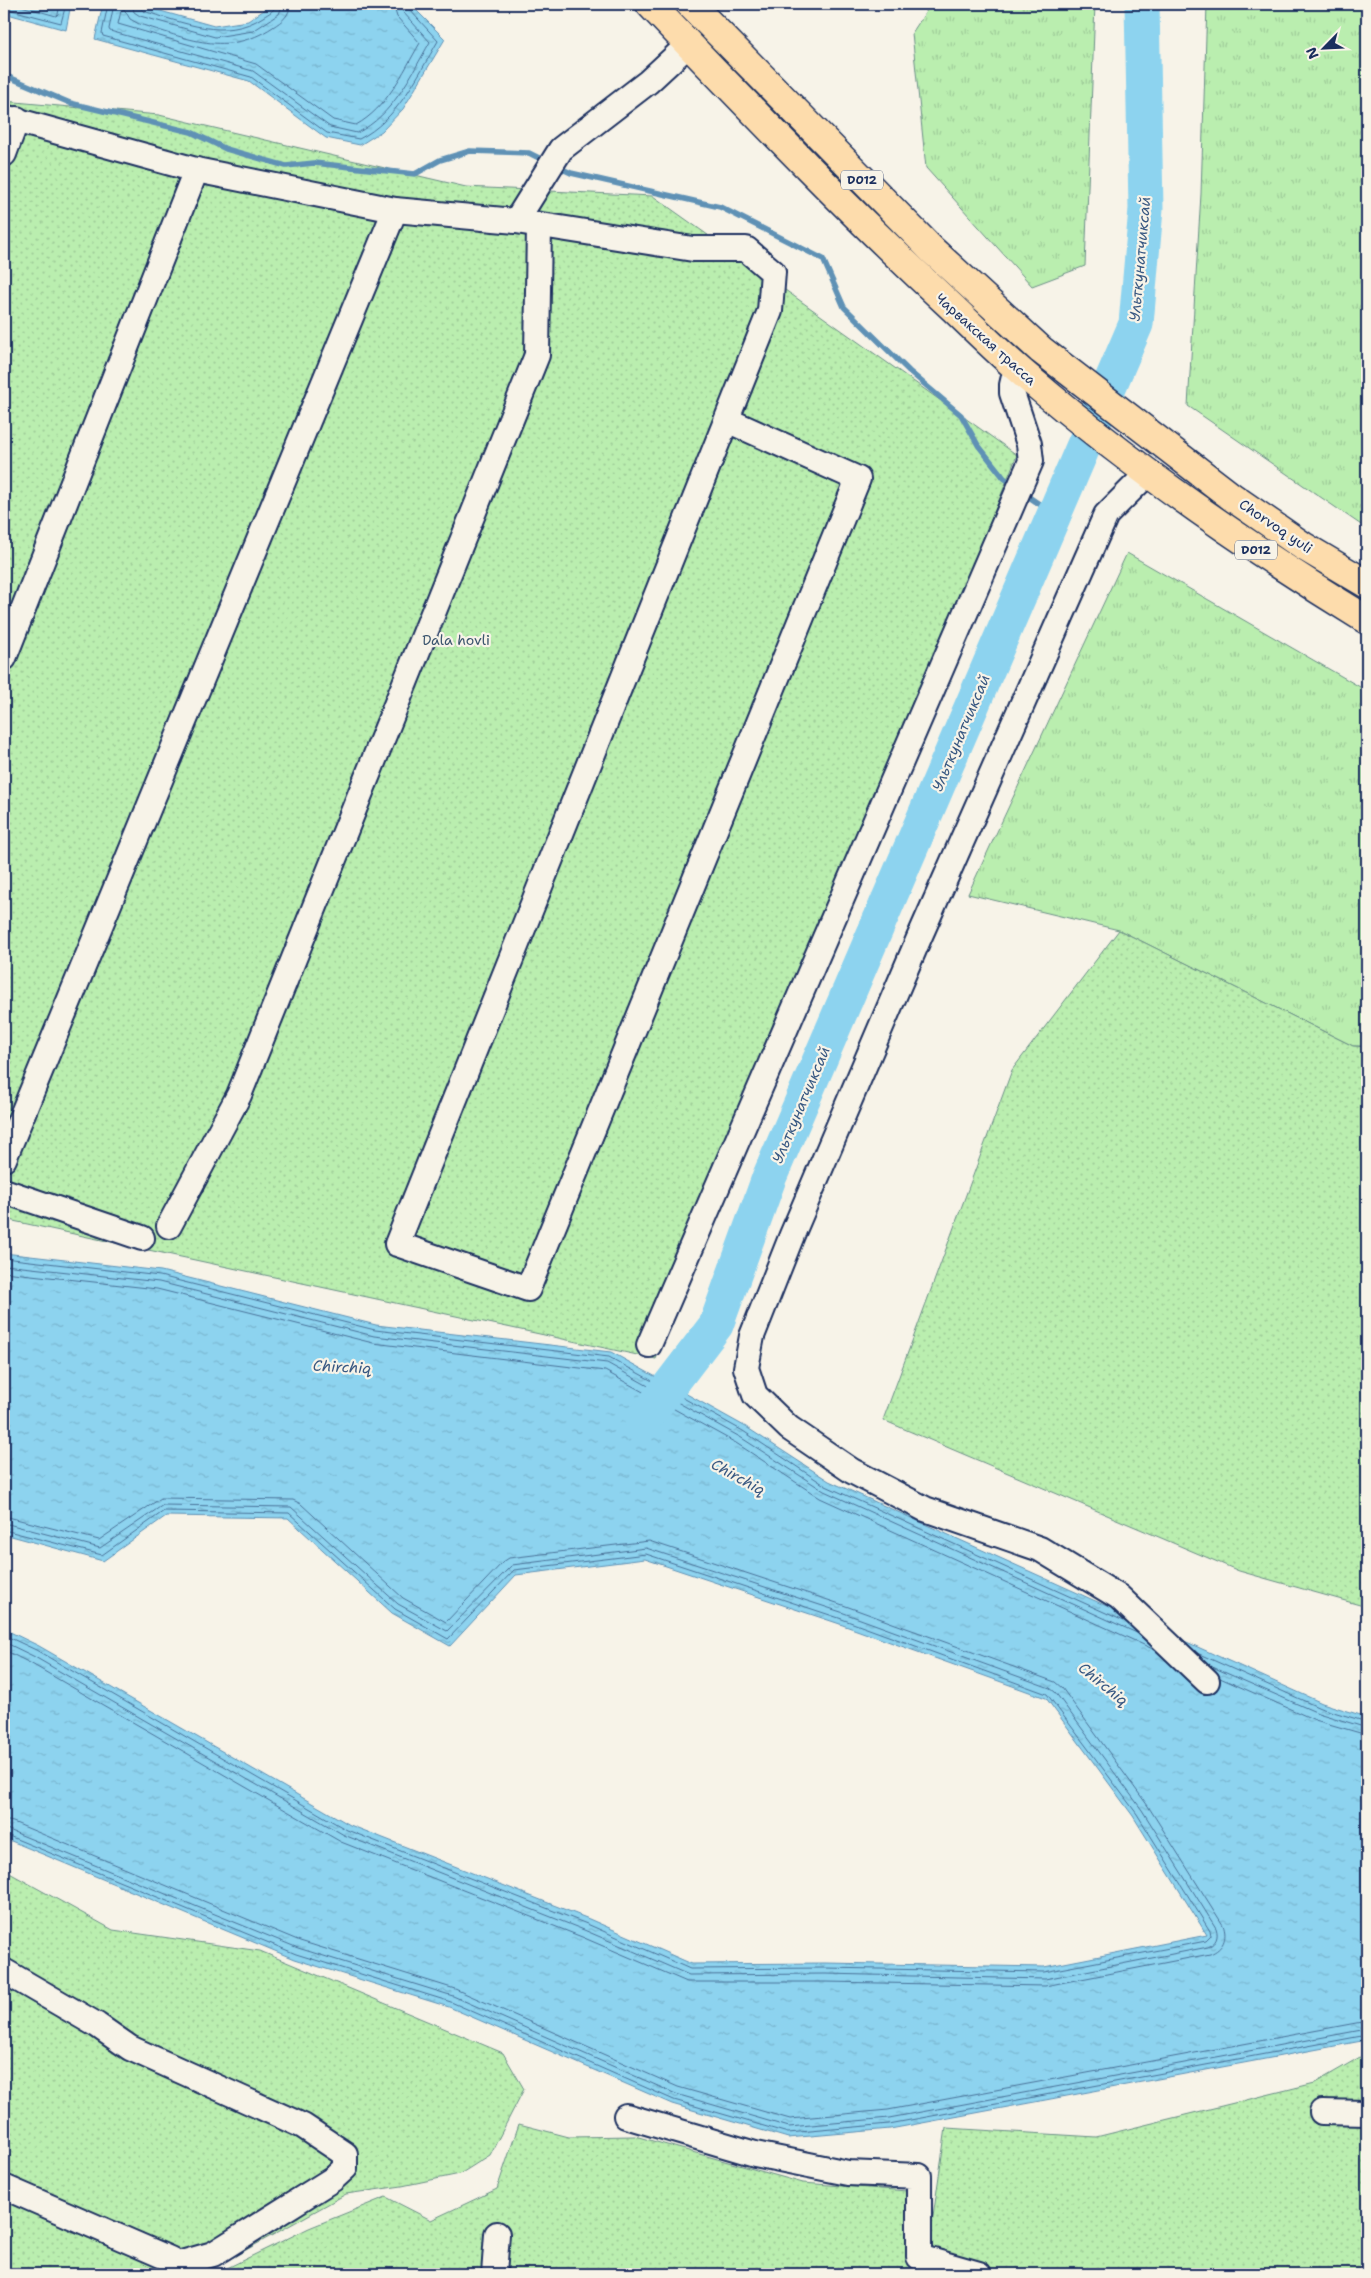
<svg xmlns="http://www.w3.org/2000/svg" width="1371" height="2278" font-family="'Shantell Sans',sans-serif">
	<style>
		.grass { fill: url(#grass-tufts); stroke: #6a8e86 }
		.park { fill: url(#park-dots); stroke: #6a8e86 }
		.water { fill: url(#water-ripples); stroke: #5f91b5 }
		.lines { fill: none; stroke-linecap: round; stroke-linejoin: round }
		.shore { stroke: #497198; stroke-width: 1 }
		.stream { stroke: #5f91b5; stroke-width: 5.5 }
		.river { stroke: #8dd3ef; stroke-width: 35 }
		.minor-casing { stroke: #1b2f5e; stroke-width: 28 }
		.highway-casing { stroke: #1b2f5e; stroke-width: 31 }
		.minor { stroke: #f7f3e8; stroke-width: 24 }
		.highway { stroke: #fddcac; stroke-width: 28 }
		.labels { text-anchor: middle; stroke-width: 4.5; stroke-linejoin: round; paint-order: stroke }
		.shield { fill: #f7f3e8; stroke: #5d6a87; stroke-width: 1 }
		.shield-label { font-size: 12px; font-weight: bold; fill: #1b2f5e }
		.street-label { font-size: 14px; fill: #1b2f5e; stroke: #f7f3e8 }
		.park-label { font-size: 14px; fill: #3b556e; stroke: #f7f3e8 }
		.water-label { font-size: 15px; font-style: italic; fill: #385882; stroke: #f7f3e8 }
	</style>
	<defs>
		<pattern id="grass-tufts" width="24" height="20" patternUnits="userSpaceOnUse" patternTransform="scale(1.25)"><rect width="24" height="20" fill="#baeeaf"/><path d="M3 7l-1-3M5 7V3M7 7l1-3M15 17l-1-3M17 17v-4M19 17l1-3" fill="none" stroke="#9fcc99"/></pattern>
		<pattern id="park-dots" width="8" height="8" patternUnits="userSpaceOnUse" patternTransform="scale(1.25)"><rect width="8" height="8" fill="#baeeaf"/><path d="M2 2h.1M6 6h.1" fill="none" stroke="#9fcc99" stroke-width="1.8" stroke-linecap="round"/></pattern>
		<pattern id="water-ripples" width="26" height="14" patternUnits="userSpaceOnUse" patternTransform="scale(1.25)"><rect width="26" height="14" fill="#8dd3ef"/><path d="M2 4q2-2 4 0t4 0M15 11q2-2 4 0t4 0" fill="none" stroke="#79b5cf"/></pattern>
	</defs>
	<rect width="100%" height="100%" fill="#f7f3e8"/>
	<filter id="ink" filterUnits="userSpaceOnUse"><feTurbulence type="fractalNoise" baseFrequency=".02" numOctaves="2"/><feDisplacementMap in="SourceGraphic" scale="10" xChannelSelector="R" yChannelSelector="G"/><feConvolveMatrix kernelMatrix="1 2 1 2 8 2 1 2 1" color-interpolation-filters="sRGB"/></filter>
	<g filter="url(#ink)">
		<!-- grass -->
		<g class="grass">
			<polygon points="931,4 1095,4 1085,266 1032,286 926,168 912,33"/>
			<polygon points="1207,4 1367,4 1367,529 1188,406 1201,194"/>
			<polygon points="1127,553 1367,691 1367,1046 1353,1046 1119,930 968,894"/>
		</g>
		<!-- park -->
		<g class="park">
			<polygon points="4,101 159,115 466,187 653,196 1017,455 656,1359 4,1219"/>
			<polygon points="1119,930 1353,1046 1367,1047 1367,1607 1239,1571 883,1420 1012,1070"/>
			<polygon points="4,1870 113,1930 260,1951 503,2053 524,2089 490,2155 460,2174 402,2186 346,2194 203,2274 4,2274"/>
			<polygon points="1367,2053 1367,2274 929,2274 925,2272 946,2128 1096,2137 1315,2083"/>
			<polygon points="519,2124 569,2137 635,2136 803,2183 907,2191 912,2264 906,2274 215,2274 309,2228 386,2197 431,2220 497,2189"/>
		</g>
		<!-- water -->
		<g class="water">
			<polygon points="4,4 71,4 66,30 4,13"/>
			<polygon points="103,4 139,5 214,26 248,21 273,4 410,4 445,39 403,109 382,131 360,145 326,138 249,81 95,39"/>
			<polygon points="4,1253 161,1271 376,1325 611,1352 746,1427 829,1481 1322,1703 1367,1717 1367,2040 890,2129 788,2138 672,2104 449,2007 294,1959 4,1838 4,1629 39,1646 350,1825 589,1919 692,1964 825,1963 1044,1967 1207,1935 1133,1816 1046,1698 837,1623 645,1559 516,1575 450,1646 392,1613 288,1518 166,1516 103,1561 4,1534"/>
		</g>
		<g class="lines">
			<!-- shore -->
			<g class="shore">
				<polyline points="14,4 56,16 58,14 60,4"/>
				<path d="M108,4L102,33L103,36L251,77L327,133L359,139C397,120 417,77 438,41L409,9L407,4"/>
				<path d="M114,4L109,29L110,31L253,71L330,127L357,133C393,115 411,75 430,42L403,12L401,4"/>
				<polyline points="132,4 134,12 140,16 215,37 253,31 279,14 283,4"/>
				<path d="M139,4L143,11C183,22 225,42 263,17C269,13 275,11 276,4"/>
				<path d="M290,4C290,16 282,21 273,27C226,58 187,38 139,24L130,19L124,9L121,11L118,24L256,64L333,120L356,125C387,108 403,72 420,43L397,17L393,4"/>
				<polyline points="4,8 61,23 66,4"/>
				<polyline points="4,1258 160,1276 375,1330 609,1357 743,1431 826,1486 1126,1622"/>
				<polyline points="4,1265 159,1282 374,1336 607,1363 740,1437 824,1491 1139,1634"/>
				<polyline points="4,1272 157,1289 373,1343 605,1371 736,1443 820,1498 1155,1650"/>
				<path d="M4,1516L99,1540L161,1498L293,1500L301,1504L403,1598L446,1622L503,1562L509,1558L649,1541L843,1605L1055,1682L1062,1688L1148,1806L1223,1925C1228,1938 1223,1949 1210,1954L1045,1986L825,1982H687L582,1937L341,1842L30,1663L4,1650"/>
				<path d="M4,1523L100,1548L163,1505L291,1507L398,1604L447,1631L512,1565L646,1548L841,1612L1050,1688L1055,1692L1142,1810L1216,1928C1219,1937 1216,1943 1208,1947L1045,1979L825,1974L689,1975L584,1930L344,1835L33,1656L4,1642"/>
				<polyline points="4,1530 102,1555 164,1511 289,1513 395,1609 448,1639 514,1570 646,1554 839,1618 1047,1694 1137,1814 1210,1931 1211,1936 1206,1941 1044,1972 825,1968 690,1969 587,1924 347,1830 36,1650 4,1635"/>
				<polyline points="1197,1653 1320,1708 1367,1722"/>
				<polyline points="1210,1666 1318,1713 1367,1728"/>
				<polyline points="1220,1678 1315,1720 1367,1735"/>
				<polyline points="4,1820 13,1822 300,1941 455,1989 678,2087 790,2119 888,2110 1367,2021"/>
				<polyline points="4,1828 298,1948 453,1996 676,2094 789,2127 889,2118 1367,2029"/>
				<polyline points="4,1834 296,1954 451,2002 674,2100 788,2133 889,2124 1367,2035"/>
			</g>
			<!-- stream -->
			<g class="stream">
				<polyline points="4,75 70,103 191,132 226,149 286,166 314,163 415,174 440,160 470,151 529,153 547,162"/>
				<polyline points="556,166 571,173 720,207 823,259 844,307 909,371 961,415 978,445 1004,478 1014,485"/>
				<polyline points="1023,493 1054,514"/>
			</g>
			<!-- river -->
			<polyline class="river" points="642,1422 716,1325 769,1178 1136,324 1146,209 1142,4"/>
			<defs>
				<g id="minor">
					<polyline points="4,117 196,170 395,210 516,221 693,249 746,249 773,272 770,311 397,1244 528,1289 858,479 727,420"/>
					<polyline points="4,154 17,119"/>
					<polyline points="516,221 561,149 648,82 689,44"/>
					<polyline points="1148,473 1106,515 919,938 792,1235 752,1336 746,1368 755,1395 789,1428 852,1471 925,1509 1040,1549 1119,1597 1207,1681"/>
					<polyline points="4,658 196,170"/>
					<polyline points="4,1159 395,210"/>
					<polyline points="4,1191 142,1238"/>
					<polyline points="169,1226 239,1095 537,355 539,226"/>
					<polyline points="649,1345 1031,461 1029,444 1012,393 1012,385 1016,368"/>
					<polyline points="4,1971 97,2025 130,2048 303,2126 345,2154 345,2168 333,2179 213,2254 171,2266"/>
					<polyline points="1322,2112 1367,2113"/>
					<polyline points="626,2116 755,2154 848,2173 919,2176 919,2257 979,2274"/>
					<polyline points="4,2187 170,2259 172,2274"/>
					<polyline points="494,2274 497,2234"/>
				</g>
				<g id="highway">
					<path d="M650,4C749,107 848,211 953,308C977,331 1001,355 1026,376C1132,467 1248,547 1367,620"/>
					<polyline points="690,4 933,251 1041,350 1232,497 1303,546 1367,584"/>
				</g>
			</defs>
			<!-- minor casing -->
			<use href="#minor" class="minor-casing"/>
			<!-- highway casing -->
			<use href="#highway" class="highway-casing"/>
			<!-- minor -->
			<use href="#minor" class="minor"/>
			<!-- highway -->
			<use href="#highway" class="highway"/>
		</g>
	</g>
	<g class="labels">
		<!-- shield labels -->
		<g class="shield">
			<rect x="841" y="170.5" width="42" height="19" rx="4"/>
			<rect x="1235" y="540.5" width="42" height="19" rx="4"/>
		</g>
		<g class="shield-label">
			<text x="862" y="184">D012</text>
			<text x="1256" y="554">D012</text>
		</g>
		<!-- street labels -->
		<g class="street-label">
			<text transform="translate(986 339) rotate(42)" y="5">Чарвакская трасса</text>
			<text transform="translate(1276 526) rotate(34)" y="5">Chorvoq yuli</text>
		</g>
		<!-- park labels -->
		<g class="park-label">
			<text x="456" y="645">Dala hovli</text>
		</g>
		<!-- water labels -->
		<g class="water-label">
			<text transform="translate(1140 259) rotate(-85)" y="5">Ульткунатчиксай</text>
			<text transform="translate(961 733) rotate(-67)" y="5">Ульткунатчиксай</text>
			<text transform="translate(801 1105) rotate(-67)" y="5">Ульткунатчиксай</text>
			<text transform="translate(342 1367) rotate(3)" y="5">Chirchiq</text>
			<text transform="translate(738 1477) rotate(29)" y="5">Chirchiq</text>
			<text transform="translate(1103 1684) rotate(39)" y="5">Chirchiq</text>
		</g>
	</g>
	<!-- margin -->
	<rect width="1371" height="2278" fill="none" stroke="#f7f3e8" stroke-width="20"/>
	<rect x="10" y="10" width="1351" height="2258" fill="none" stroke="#1b2f5e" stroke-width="2" filter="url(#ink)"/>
	<!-- north arrow -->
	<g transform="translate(1324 48) rotate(246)" stroke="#f7f3e8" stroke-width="4" paint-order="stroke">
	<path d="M0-4L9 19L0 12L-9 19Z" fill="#1b2f5e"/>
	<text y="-8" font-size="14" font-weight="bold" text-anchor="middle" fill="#1b2f5e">N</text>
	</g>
</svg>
